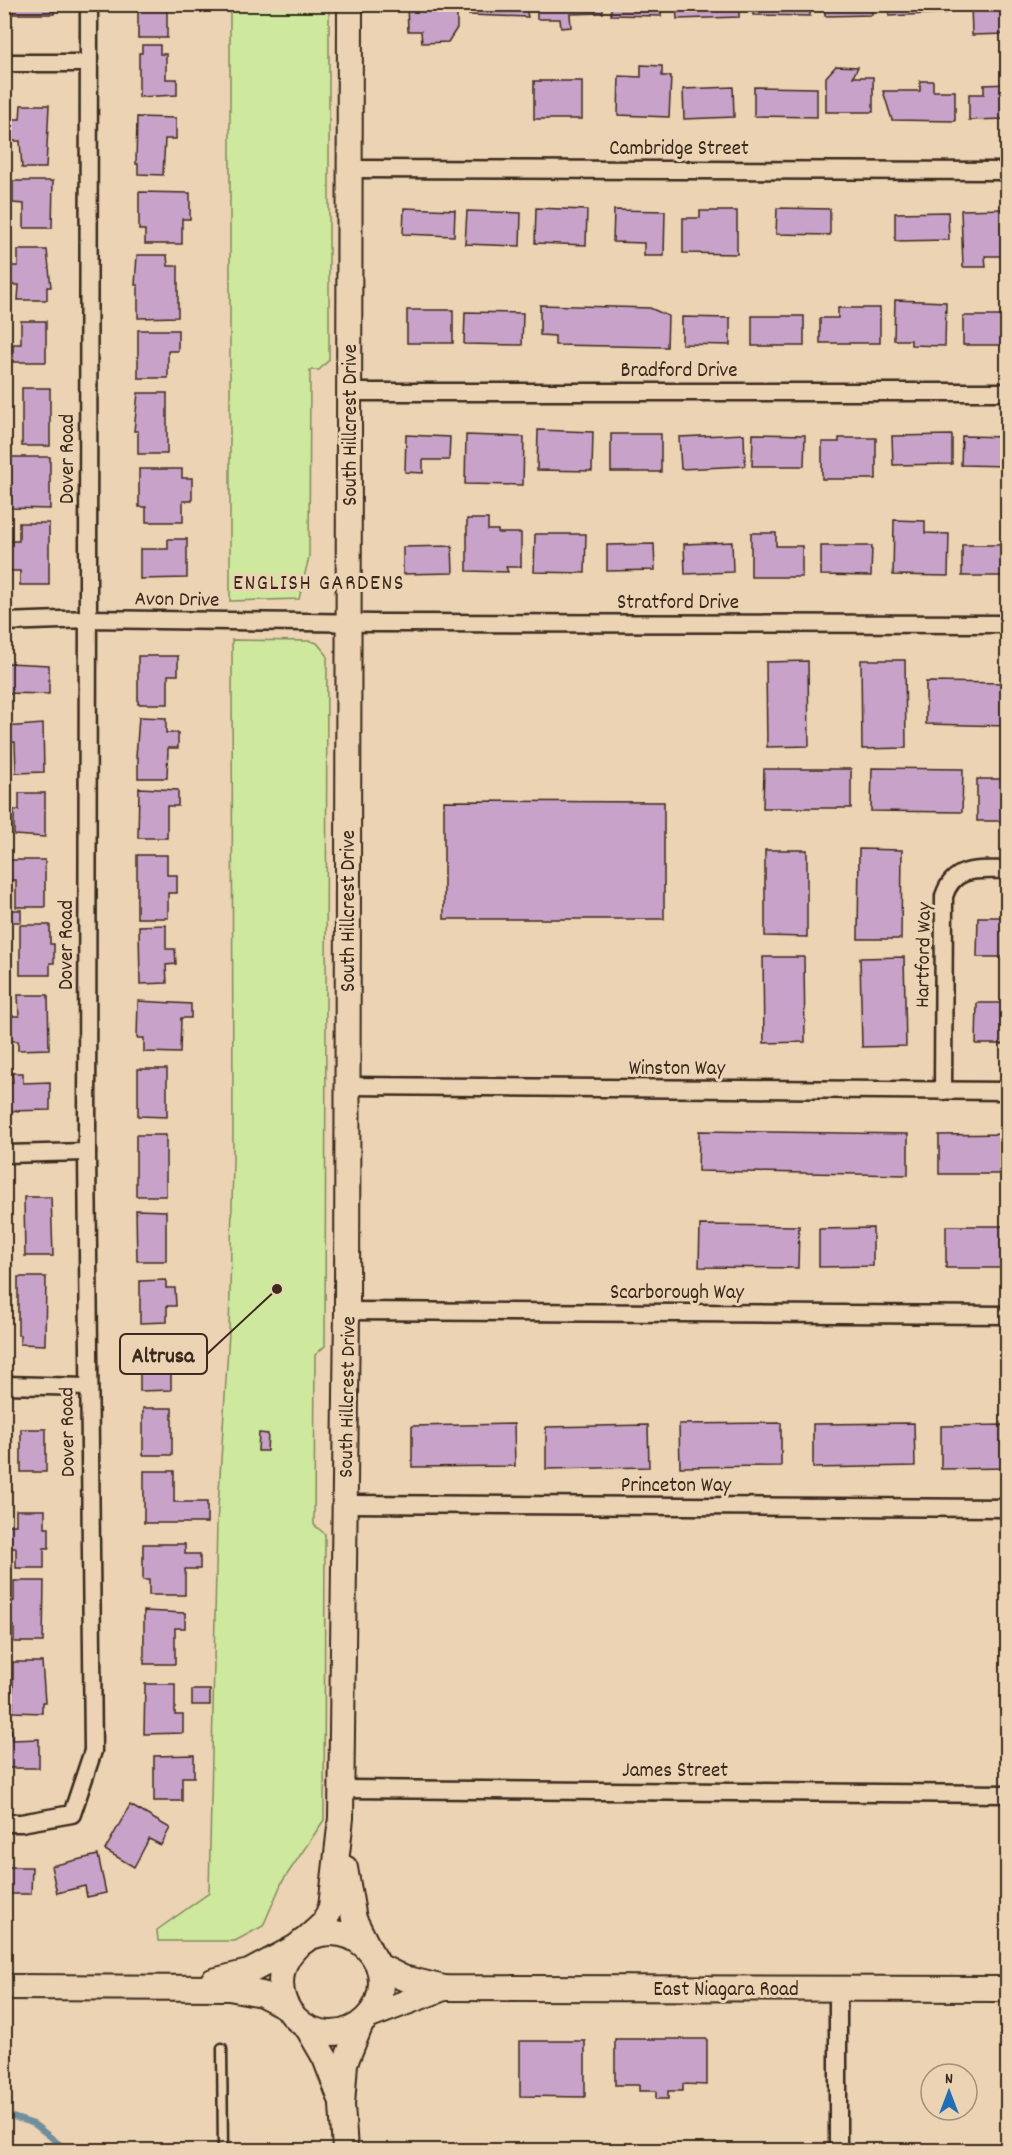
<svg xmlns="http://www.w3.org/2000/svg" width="1012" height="2155" font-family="Dekko,sans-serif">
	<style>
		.green { fill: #cee89e; stroke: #84895e; stroke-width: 1.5 }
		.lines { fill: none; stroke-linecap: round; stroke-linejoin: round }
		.stream { stroke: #6f8f9e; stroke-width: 6 }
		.building { fill: #c9a2c9; stroke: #3b2a1e; stroke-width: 1.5 }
		.lane-casing { stroke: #3b2a1e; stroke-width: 13 }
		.street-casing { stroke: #3b2a1e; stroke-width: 21 }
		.secondary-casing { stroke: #3b2a1e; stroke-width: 28 }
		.lane { stroke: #ebd3b3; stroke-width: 8 }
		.street { stroke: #ebd3b3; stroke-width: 16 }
		.secondary { stroke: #ebd3b3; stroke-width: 24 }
		.labels { text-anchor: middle; stroke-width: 6; stroke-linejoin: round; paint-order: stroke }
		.street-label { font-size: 21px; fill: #3b2a1e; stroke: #ebd3b3 }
		.neighbourhood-label { font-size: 22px; letter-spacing: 1.5px; fill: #3b2a1e; stroke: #ebd3b3 }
		.leader { fill: none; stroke: #3b2a1e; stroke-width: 2 }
		.callout-dot { fill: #3b2a1e; stroke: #ebd3b3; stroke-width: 2 }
		.callout { fill: #ebd3b3; stroke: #3b2a1e; stroke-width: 2 }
		.callout-label { font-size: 22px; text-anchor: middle; font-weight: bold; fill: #3b2a1e }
	</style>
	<rect width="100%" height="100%" fill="#ebd3b3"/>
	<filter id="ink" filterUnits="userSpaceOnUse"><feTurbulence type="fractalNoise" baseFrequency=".0167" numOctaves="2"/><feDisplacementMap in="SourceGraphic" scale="12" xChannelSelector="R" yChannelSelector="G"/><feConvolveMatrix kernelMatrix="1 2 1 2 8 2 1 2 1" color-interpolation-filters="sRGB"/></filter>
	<g filter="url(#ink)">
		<!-- green -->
		<g class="green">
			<polygon points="230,5 329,5 329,360 319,370 310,370 309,557 299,599 230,601"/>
			<polygon points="232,640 311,641 317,643 327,655 325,1346 315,1355 314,1525 325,1534 324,1820 282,1882 263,1926 235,1941 158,1941 157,1930 209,1893 217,1524 229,1332 233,1163"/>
		</g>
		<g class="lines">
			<!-- stream -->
			<polyline class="stream" points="4,2114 34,2124 67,2150"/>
		</g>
		<!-- building -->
		<g class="building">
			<polygon points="13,4 54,4 54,14 12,14"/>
			<rect x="138" y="4" width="29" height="34"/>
			<polygon points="407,4 457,4 457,28 448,42 422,43 421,31 408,31"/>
			<polygon points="470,4 525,4 528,17 469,15"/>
			<polygon points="537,4 603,4 603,13 570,14 571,27 561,28 560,19 537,19"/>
			<polygon points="611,4 662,4 661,16 611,15"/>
			<polygon points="676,4 739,4 739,17 677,19"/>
			<polygon points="753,4 810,4 810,16 753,15"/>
			<polygon points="824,4 872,4 872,15 825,16"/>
			<polygon points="888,4 945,4 946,13 889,16"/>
			<polygon points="971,4 1008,4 1008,34 972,35"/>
			<polygon points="142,45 160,45 160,54 166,54 166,79 177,79 177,95 139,97 139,53 142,53"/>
			<polygon points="641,65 662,66 662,76 671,76 669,117 618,115 619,76 641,77"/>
			<polygon points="836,66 858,67 853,77 873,77 873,112 826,112 826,77"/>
			<rect x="534" y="81" width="48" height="38"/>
			<polygon points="920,81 933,81 933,91 955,91 955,121 892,120 883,91 920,91"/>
			<polygon points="1008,84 1008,119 969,120 969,94 984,94 984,85"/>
			<polygon points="733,87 734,117 684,119 683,89"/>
			<polygon points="754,87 817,88 817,117 754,116"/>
			<polygon points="21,105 49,105 46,168 22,168 20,141 12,141 13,119 20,119"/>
			<polygon points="137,117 176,118 176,139 165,139 163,175 138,174 138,164 136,164"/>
			<polygon points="13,181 53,181 52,228 24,228 24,204 13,203"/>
			<polygon points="139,192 190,193 190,219 182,219 182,244 145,244 145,230 139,230"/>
			<polygon points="404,208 455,210 454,236 403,234"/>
			<polygon points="536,208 587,210 586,245 535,243"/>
			<polygon points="777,208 830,209 830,235 776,234"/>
			<polygon points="1007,209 1008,256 985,256 986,267 963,267 961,210"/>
			<polygon points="614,210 665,211 664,256 644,256 644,243 613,242"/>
			<polygon points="467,211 521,213 520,246 465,244"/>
			<polygon points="700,211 737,211 737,254 683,253 683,218 700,218"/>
			<polygon points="948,212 949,240 895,241 895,213"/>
			<polygon points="18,250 47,250 51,287 47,287 47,300 18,300 19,285 11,285 11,266 18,266"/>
			<polygon points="137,255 167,255 168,266 178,266 178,317 138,318 138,285 135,285"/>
			<polygon points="895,300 946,302 945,346 911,345 911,340 894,340"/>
			<polygon points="540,305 650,308 668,316 667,347 555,345 555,336 540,335"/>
			<polygon points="838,308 880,308 880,343 820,343 820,318 838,318"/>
			<rect x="407" y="310" width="46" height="33"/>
			<polygon points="465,312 523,313 522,345 464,344"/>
			<rect x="752" y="316" width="52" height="30"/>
			<rect x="963" y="316" width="45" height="29"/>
			<polygon points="682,317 730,318 730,345 682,344"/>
			<polygon points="21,321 46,321 46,362 13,362 13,344 21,344"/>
			<polygon points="138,330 178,330 178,351 168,351 168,378 138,378"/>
			<rect x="22" y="388" width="28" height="58"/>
			<polygon points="138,393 167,393 167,454 138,454 138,431 134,431"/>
			<polygon points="538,430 593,432 592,471 537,470"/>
			<rect x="611" y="434" width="50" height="38"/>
			<polygon points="744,434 745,466 681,469 679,437"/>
			<polygon points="753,434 805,435 804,466 752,466"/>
			<polygon points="406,435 450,437 449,460 423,460 423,473 405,472"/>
			<polygon points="466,435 524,437 523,485 465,484"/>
			<polygon points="952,435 952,464 893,465 892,436"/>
			<polygon points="962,436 1008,437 1008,466 961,465"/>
			<polygon points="839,438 876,438 876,479 822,479 822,442 839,442"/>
			<polygon points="10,457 50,457 50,509 9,508"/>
			<polygon points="139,469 182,469 182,478 192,478 192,501 183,501 183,522 146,522 146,507 139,507"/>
			<polygon points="467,519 488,519 488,530 498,530 498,533 521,533 521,567 506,567 508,572 467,571"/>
			<polygon points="894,520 925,521 925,533 949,534 948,576 893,575"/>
			<polygon points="19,523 49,523 49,585 20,585 20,571 9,571 9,541 19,541"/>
			<polygon points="751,533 776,533 776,546 802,546 802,577 751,577"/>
			<polygon points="535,534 586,534 585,573 534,572"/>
			<polygon points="168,539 187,539 187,578 140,579 140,549 168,549"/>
			<polygon points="732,542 733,572 685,574 684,544"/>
			<polygon points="654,544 655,570 607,571 607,545"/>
			<rect x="962" y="545" width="46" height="31"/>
			<polygon points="452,546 453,573 403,574 403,547"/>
			<polygon points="821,546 872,546 871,576 821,575"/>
			<polygon points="138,656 178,656 178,675 168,675 168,704 138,704"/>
			<polygon points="861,660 905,660 906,748 862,749"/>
			<polygon points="808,661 809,746 767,747 766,662"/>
			<polygon points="8,663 49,665 49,694 4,693 4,665"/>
			<polygon points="926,682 1008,683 1008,726 926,724"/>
			<polygon points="139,717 166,718 166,733 178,733 178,748 168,748 167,778 138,778 138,757 136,757"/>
			<polygon points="43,724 44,772 16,773 15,742 5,743 5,727"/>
			<polygon points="872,768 963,769 962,812 871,811"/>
			<polygon points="764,769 851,769 851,808 763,808"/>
			<rect x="977" y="779" width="31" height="42"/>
			<polygon points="139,788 178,790 178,806 167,806 167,838 138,838"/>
			<polygon points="19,793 45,793 45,837 14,835 14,810 19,810"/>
			<polygon points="444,801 664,802 664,919 444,919"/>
			<polygon points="859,849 902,850 901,939 858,939"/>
			<polygon points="765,850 807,850 807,937 765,936"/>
			<polygon points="137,855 167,855 167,875 177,875 177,893 168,893 168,918 137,918"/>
			<polygon points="7,860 45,860 45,907 16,907 16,880 7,880"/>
			<rect x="9" y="910" width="12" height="12"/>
			<polygon points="978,917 1008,917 1008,957 977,957"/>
			<polygon points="20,925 50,925 50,944 54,944 54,963 50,963 50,975 20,975"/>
			<polygon points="166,925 166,949 175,949 176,964 166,965 167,983 140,984 139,926"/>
			<polygon points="763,957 804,957 805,1042 764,1043"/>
			<polygon points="904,957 906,1046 862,1047 860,958"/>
			<polygon points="18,995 48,995 49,1049 18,1050 18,1041 11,1041 11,1016 19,1016"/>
			<polygon points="138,1001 191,1004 191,1018 181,1018 180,1053 144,1052 144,1038 137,1038"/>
			<polygon points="977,1003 1008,1003 1008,1044 976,1044"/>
			<polygon points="138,1069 167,1069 167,1117 138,1116"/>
			<polygon points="12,1073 23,1073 23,1083 50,1082 50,1110 8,1111 8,1107 4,1107 4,1084 13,1082"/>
			<polygon points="699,1131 908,1134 908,1175 698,1171"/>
			<polygon points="1008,1134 1008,1174 939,1174 939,1135"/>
			<rect x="136" y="1135" width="30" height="61"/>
			<polygon points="24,1197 51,1197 53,1256 25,1256"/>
			<polygon points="136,1210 166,1211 166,1261 137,1261"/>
			<polygon points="700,1225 799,1226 798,1268 699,1267"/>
			<rect x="946" y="1226" width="62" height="42"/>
			<polygon points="873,1228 873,1266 819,1267 819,1229"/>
			<polygon points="18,1277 46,1277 45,1345 20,1344 20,1335 18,1335"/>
			<polygon points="166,1280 166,1288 175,1288 176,1306 167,1306 167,1322 140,1323 140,1281"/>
			<polygon points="171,1340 171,1390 140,1391 140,1341"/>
			<rect x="143" y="1408" width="29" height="47"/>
			<polygon points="781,1423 781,1466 680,1467 679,1424"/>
			<polygon points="914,1423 915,1466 813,1468 813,1424"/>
			<polygon points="514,1424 515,1466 412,1467 412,1426"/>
			<polygon points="648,1425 649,1467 546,1469 546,1427"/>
			<polygon points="1008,1425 1008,1468 941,1469 941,1426"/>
			<rect x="21" y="1429" width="25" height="43"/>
			<polygon points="259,1433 268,1434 267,1451 258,1451"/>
			<polygon points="144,1471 174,1471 174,1502 207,1502 207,1523 144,1523"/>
			<polygon points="16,1510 45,1510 45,1528 49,1528 49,1548 44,1548 44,1568 16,1568 16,1548 4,1548 4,1525 16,1525"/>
			<polygon points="143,1544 185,1544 185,1554 200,1554 200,1569 185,1569 185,1595 149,1595 149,1580 143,1580"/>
			<polygon points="14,1581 44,1581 43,1642 14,1642 14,1626 7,1626 7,1601 14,1601"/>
			<polygon points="144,1611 185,1613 185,1628 175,1628 175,1664 144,1664"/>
			<polygon points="13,1662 42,1662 45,1702 42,1702 42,1713 13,1712"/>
			<polygon points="145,1684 175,1684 175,1715 183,1715 183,1733 144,1734"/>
			<rect x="192" y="1690" width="18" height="15"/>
			<polygon points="4,1730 12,1730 12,1740 39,1739 39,1768 4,1768"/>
			<polygon points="194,1755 194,1777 182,1777 182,1801 154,1801 154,1756"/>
			<polygon points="130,1805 170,1828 161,1845 149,1839 134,1867 105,1850"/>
			<polygon points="98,1855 106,1893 87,1897 85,1886 57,1893 51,1866"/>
			<polygon points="4,1863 9,1863 9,1867 32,1867 31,1894 4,1894"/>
			<polygon points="615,2039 707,2039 707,2085 683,2084 683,2091 668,2091 668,2099 656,2099 656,2091 639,2091 639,2085 615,2085"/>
			<polygon points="520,2041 585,2041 585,2097 520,2096"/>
		</g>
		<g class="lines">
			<defs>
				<polyline id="lane" points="222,2048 223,2150"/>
				<g id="street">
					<polyline points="4,63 88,63"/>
					<polyline points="350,169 1008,171"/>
					<polyline points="350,392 1008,392"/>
					<polyline points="4,622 89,619 376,623 1008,624"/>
					<polyline points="347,1086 1008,1091"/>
					<path d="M943,1091L944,896C954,865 979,870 1008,870"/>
					<polyline points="4,1154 87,1152"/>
					<polyline points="347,1311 1008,1315"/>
					<polyline points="4,1385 88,1387"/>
					<polyline points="344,1504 1008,1508"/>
					<polyline points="341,1789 1008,1794"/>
					<polyline points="4,1823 21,1823 72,1814 93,1751 87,1152 89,4"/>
					<polyline points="838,2150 838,1989"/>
				</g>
				<g id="secondary">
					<polyline points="345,1868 354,1919 369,1949"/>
					<circle cx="331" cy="1983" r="50"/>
					<polyline points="303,1942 324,1923 331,1907 341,1818 347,1311 350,4"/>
					<polyline points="379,1966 403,1978 444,1988 1008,1989"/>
					<polyline points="213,1981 249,1972 294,1948"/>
					<polyline points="4,1987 229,1988 262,1994 287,2007"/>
					<polyline points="370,2016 444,1988"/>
					<polyline points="307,2027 325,2058 340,2097"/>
					<polyline points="345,2150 342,2105 345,2063 361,2024"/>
				</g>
			</defs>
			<!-- lane casing -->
			<use href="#lane" class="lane-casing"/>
			<!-- street casing -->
			<use href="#street" class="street-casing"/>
			<!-- secondary casing -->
			<use href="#secondary" class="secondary-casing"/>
			<!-- lane -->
			<use href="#lane" class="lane"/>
			<!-- street -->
			<use href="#street" class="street"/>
			<!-- secondary -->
			<use href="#secondary" class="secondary"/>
		</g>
	</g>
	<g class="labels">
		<!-- street labels -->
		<g class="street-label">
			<text x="679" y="154">Cambridge Street</text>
			<text x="679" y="376">Bradford Drive</text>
			<text transform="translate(349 425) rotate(-90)" y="7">South Hillcrest Drive</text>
			<text transform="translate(66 459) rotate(-90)" y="7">Dover Road</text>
			<text transform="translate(177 598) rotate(1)" y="7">Avon Drive</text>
			<text x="678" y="608">Stratford Drive</text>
			<text transform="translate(347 911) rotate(-90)" y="7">South Hillcrest Drive</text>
			<text transform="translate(65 945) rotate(-90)" y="7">Dover Road</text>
			<text transform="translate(922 955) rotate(-89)" y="7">Hartford Way</text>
			<text x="677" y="1074">Winston Way</text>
			<text x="677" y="1298">Scarborough Way</text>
			<text transform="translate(346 1397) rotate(-89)" y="7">South Hillcrest Drive</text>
			<text transform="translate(66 1432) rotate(-91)" y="7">Dover Road</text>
			<text x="676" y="1491">Princeton Way</text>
			<text x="675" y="1776">James Street</text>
			<text x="726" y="1995">East Niagara Road</text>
		</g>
		<!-- neighbourhood labels -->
		<g class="neighbourhood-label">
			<text x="319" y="589">ENGLISH GARDENS</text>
		</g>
	</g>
	<!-- callouts -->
	<path class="leader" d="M277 1289L207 1354"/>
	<circle class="callout-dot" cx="277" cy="1289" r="6"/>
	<rect class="callout" x="120" y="1334" width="87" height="40" rx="6"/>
	<g class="callout-label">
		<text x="163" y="1362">Altrusa</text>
	</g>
	<!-- margin -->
	<rect width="1012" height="2155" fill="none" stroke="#ebd3b3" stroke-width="24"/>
	<rect x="12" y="12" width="988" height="2131" fill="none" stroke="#3b2a1e" stroke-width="2" filter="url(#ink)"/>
	<!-- north arrow -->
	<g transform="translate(949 2092)"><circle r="28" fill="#ebd3b3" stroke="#a58f77" stroke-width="1.5"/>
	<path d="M0-4.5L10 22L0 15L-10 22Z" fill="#1f6fb2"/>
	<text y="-9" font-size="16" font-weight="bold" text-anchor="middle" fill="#3b2a1e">N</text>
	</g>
</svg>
